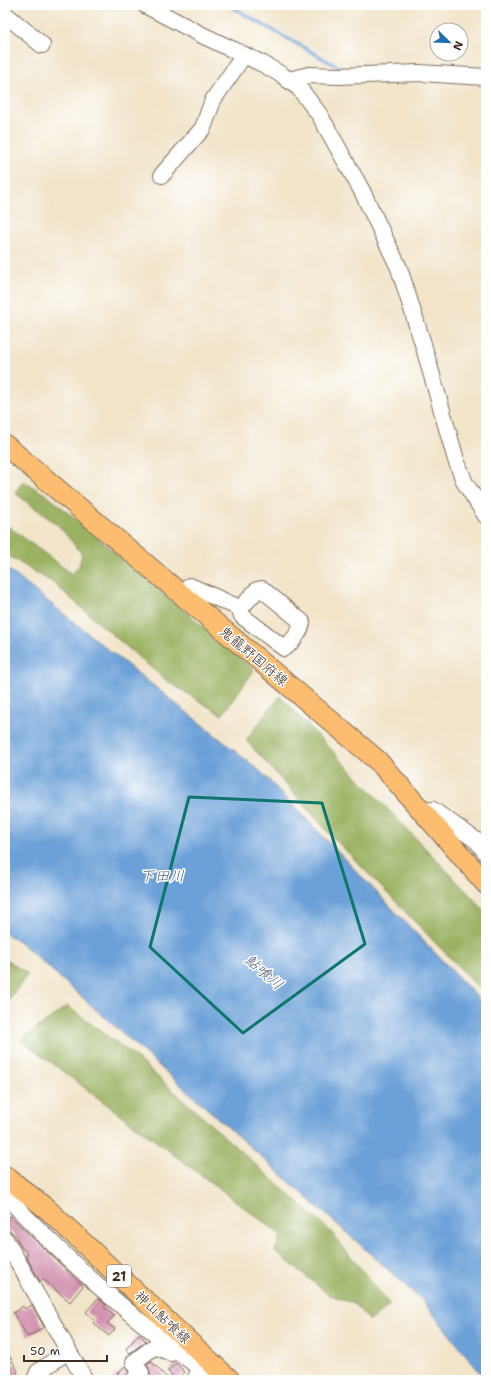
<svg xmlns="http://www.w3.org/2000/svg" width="491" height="1385" font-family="'Shantell Sans','Klee One',sans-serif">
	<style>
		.forest { fill: #9bb264; stroke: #6b6e41 }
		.water { fill: #6ca0d8; stroke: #54657b }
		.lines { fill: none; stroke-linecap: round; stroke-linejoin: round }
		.stream { stroke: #6ca0d8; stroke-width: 3.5 }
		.building { fill: #d190ae }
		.minor-casing { stroke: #7b6b5a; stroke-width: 18 }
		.major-casing { stroke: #7b6b5a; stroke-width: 22 }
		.minor { stroke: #fff; stroke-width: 16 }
		.major { stroke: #fcbd6f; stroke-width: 20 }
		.marked { fill: none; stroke: #0f766e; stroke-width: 3; stroke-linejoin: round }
		.labels { text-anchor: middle; stroke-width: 3; stroke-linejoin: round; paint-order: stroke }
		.shield { fill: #fff; stroke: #766a62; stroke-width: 1 }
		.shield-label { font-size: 13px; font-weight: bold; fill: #3b2a1e }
		.street-label { font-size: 14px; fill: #3b2a1e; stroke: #fff }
		.water-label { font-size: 15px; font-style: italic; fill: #515f72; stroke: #fff }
	</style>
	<rect width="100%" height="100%" fill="#fff"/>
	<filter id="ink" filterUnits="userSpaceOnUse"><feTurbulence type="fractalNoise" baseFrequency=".025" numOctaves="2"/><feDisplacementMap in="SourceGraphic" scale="8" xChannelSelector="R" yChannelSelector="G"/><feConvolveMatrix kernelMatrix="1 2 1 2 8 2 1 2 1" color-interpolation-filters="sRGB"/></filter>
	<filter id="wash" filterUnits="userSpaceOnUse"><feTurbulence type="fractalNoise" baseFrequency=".012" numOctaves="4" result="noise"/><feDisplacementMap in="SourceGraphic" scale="16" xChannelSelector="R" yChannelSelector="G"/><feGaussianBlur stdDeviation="0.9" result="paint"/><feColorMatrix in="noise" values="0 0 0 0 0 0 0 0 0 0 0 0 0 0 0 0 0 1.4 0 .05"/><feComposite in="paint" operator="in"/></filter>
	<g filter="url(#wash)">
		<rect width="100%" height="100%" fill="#f1e4c9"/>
		<!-- forest -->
		<g class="forest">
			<polygon points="23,481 48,496 254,670 222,715 164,679 52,582 5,554 5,524 72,574 79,566 82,554 59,526 15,493"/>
			<polygon points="280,696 486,912 486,995 331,835 246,740"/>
			<polygon points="5,959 28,974 5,1005"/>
			<polygon points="67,1006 132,1054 331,1232 390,1305 370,1321 354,1304 328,1294 275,1251 281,1235 21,1040"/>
		</g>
		<!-- water -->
		<polygon class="water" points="5,567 260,771 486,1006 486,1380 421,1299 20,942 5,933"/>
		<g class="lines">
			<!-- stream -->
			<polyline class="stream" points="228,5 342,69"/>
		</g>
		<g id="blocks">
			<!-- building -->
			<g class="building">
				<polygon points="10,1216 83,1286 70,1302 43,1279 40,1282 26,1256 28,1253 21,1247 15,1235 5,1227 5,1222"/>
				<polygon points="98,1298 106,1305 104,1307 114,1316 107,1323 115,1329 109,1336 93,1323 95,1320 86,1312"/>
				<polygon points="32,1305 44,1327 28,1337 13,1313 23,1306 25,1309"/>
				<polygon points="139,1334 146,1341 130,1353 126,1349"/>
				<polygon points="5,1348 18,1371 17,1372 21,1380 5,1380"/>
				<polygon points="151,1361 169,1380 153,1380 150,1376 150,1372 147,1364"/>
				<polygon points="176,1363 185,1372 176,1380 168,1371"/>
				<polygon points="125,1366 129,1371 124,1380 111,1380"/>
			</g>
		</g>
	</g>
	<g filter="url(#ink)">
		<use href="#blocks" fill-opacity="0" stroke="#7b6b5a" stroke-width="1"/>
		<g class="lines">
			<defs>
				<g id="minor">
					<polyline points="145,5 200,34 263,64 282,75 299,88 319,114 362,191 399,268 423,344 456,460 465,483 486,516"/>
					<polyline points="5,14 42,45"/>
					<polyline points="288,80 309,75 338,76 420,73 486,77"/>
					<polyline points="162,175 203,128 213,100 244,55"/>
					<path d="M181,594L190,586L235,606L240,609L242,616L284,648C291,644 302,630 302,622L262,589L257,590L240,609"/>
					<polyline points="423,811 433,810 477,841 486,853"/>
					<path d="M5,1195C64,1258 127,1314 196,1365L211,1363"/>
					<polyline points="5,1239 85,1380"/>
					<polyline points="196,1377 205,1380"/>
					<polyline points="35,1380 38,1372 68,1351"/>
					<polyline points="133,1380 141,1373 134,1362 155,1346 171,1353"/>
				</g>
				<g id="major">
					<polyline points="5,445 378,761 486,884"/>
					<polyline points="5,1176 47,1209 230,1380"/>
				</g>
			</defs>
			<!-- minor casing -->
			<use href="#minor" class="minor-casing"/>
			<!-- major casing -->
			<use href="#major" class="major-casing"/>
			<!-- minor -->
			<use href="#minor" class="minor"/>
			<!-- major -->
			<use href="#major" class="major"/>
		</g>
	</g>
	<!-- marked area -->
	<path class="marked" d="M189,797L322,803L365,944L243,1033L150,947Z"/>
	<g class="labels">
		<!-- shield labels -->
		<rect class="shield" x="107" y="1265" width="24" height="22" rx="3"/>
		<g class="shield-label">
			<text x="119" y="1281">21</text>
		</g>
		<!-- street labels -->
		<g class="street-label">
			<text transform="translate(254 656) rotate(40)" y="5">鬼籠野国府線</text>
			<text transform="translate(163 1317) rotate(43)" y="5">神山鮎喰線</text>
		</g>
		<!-- water labels -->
		<g class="water-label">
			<text x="162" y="881">下田川</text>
			<text transform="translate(264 972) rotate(41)" y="5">鮎喰川</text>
		</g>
	</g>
	<!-- margin -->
	<rect width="491" height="1385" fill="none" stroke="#fff" stroke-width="20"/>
	<!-- north arrow -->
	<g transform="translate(449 42) rotate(113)"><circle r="19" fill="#ffffff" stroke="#b1aaa5"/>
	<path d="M0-3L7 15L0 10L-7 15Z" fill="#1f6fb2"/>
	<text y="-6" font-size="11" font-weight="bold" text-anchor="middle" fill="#3b2a1e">N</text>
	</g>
	<!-- scale -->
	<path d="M24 1355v6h83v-6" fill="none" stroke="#3b2a1e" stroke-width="2"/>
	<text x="30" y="1355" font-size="12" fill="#3b2a1e" stroke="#ffffff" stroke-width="3" paint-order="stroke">50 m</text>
</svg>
